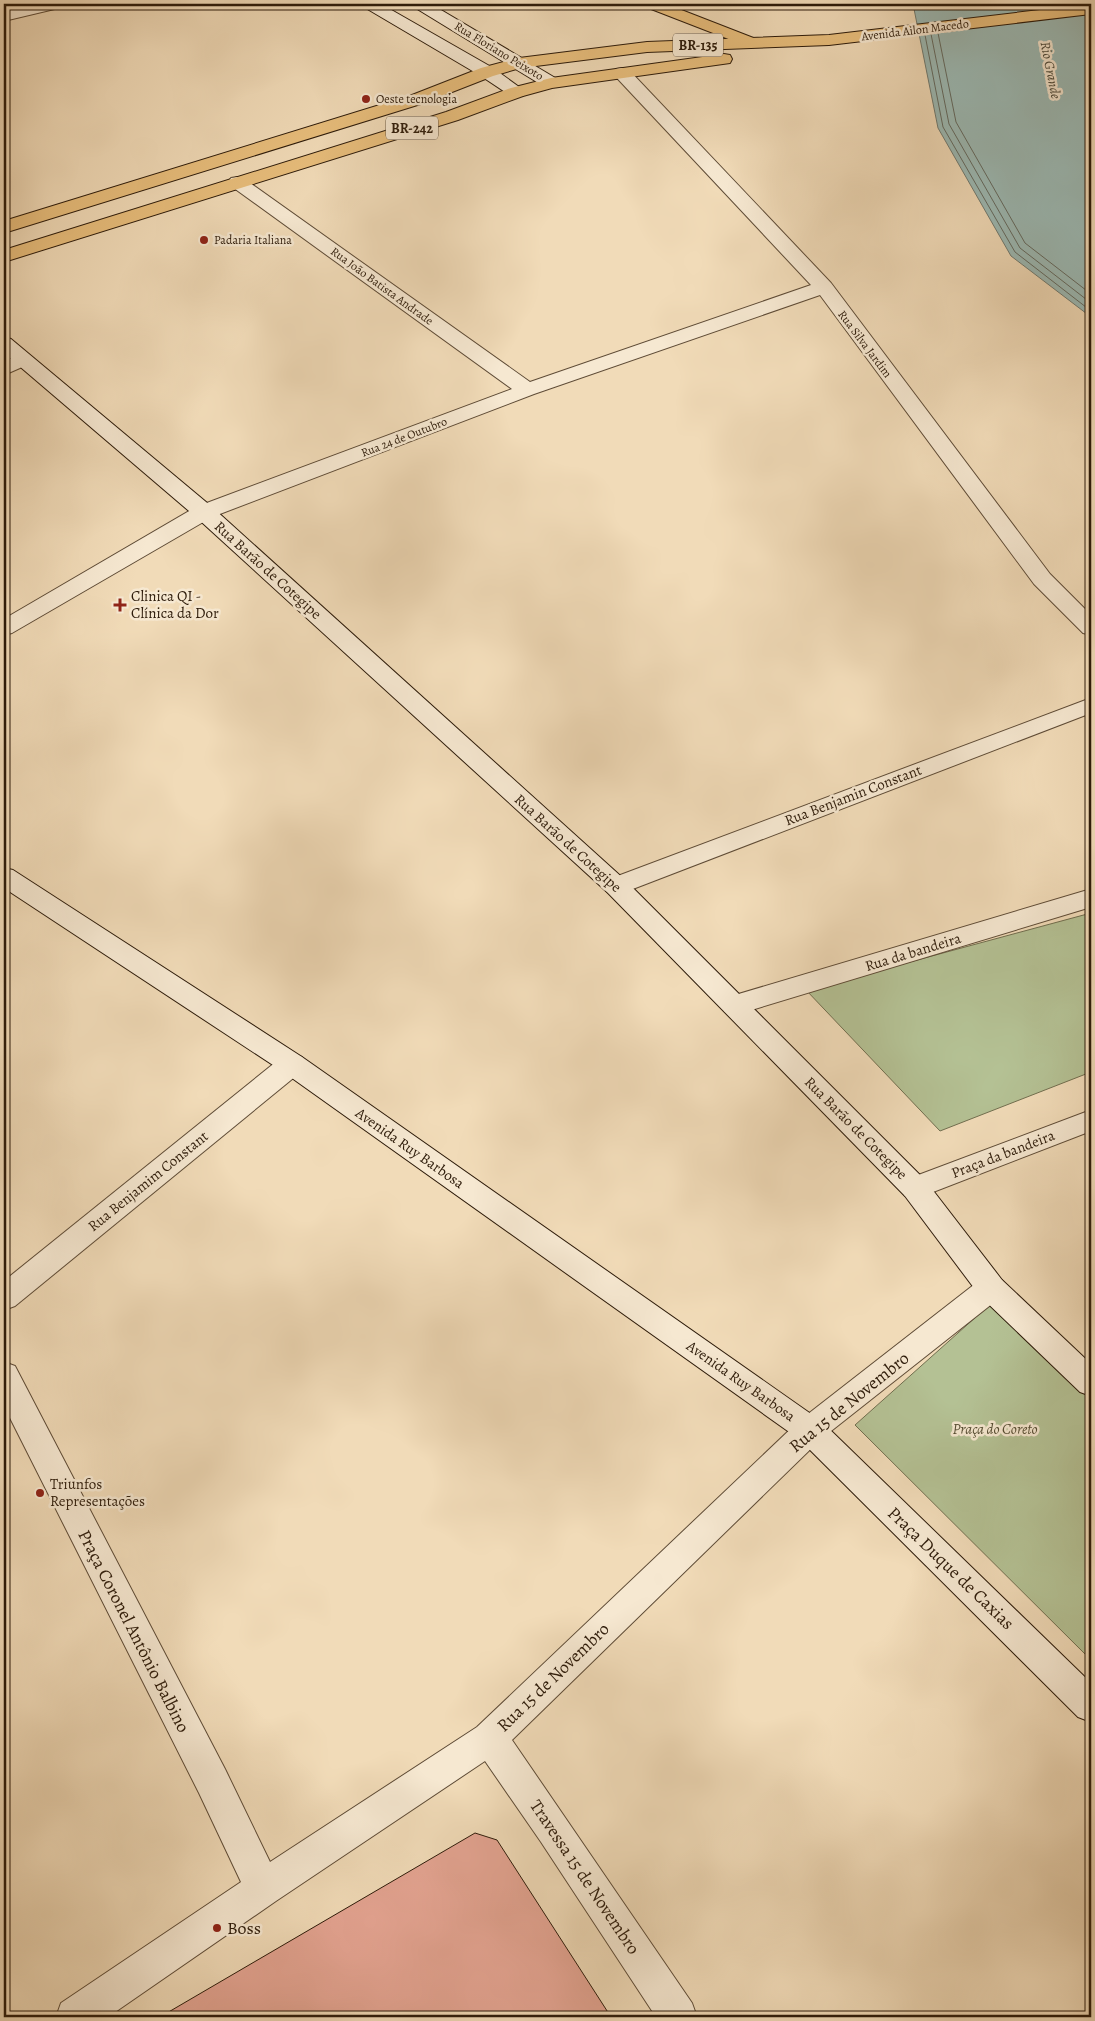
<svg xmlns="http://www.w3.org/2000/svg" width="1095" height="2021" font-family="Alegreya,serif">
	<style>
		.green { fill: #b4c194; stroke: #706e4f }
		.water { fill: #9cbab5; stroke: #707a71 }
		.lines { fill: none; stroke-linecap: round; stroke-linejoin: round }
		.shore { stroke: #646a60; stroke-width: 1 }
		.building { fill: #e4a492; stroke: #2d1b0a }
		.street-casing { stroke: #5e4b36; stroke-width: 2 }
		.secondary-casing { stroke: #2d1b0a; stroke-width: 2 }
		.primary-casing { stroke: #2d1b0a; stroke-width: 2 }
		.highway-casing { stroke: #2d1b0a; stroke-width: 2 }
		.street { fill: #f6e8d1; fill-rule: evenodd }
		.secondary { fill: #f6e8d1; fill-rule: evenodd }
		.primary { fill: #e8be7c; fill-rule: evenodd }
		.highway { fill: #e8be7c; fill-rule: evenodd }
		.poi-dot { fill: #8f2418; stroke: #f6e8d1; stroke-width: 2 }
		.labels { text-anchor: middle; stroke-width: 5; stroke-linejoin: round; paint-order: stroke }
		.far-street-label { font-size: 12px; fill: #2d1b0a; stroke: #f6e8d1 }
		.far-poi-label { font-size: 12px; fill: #2d1b0a; stroke: #f6e8d1; text-anchor: start }
		.shield { fill: #f6e8d1; stroke: #695846; stroke-width: 1 }
		.shield-label { font-size: 14px; font-weight: bold; fill: #2d1b0a }
		.far-water-label { font-size: 14px; font-style: italic; fill: #4e4b3d; stroke: #f6e8d1 }
		.street-label { font-size: 15px; fill: #2d1b0a; stroke: #f6e8d1 }
		.poi-label { font-size: 15px; fill: #2d1b0a; stroke: #f6e8d1; text-anchor: start }
		.park-label { font-size: 15px; font-style: italic; fill: #564d33; stroke: #f6e8d1 }
		.near-street-label { font-size: 18px; fill: #2d1b0a; stroke: #f6e8d1 }
		.near-poi-label { font-size: 18px; fill: #2d1b0a; stroke: #f6e8d1; text-anchor: start }
	</style>
	<rect width="100%" height="100%" fill="#f1dbb8"/>
	<filter id="stains"><feTurbulence type="fractalNoise" baseFrequency=".004" numOctaves="4"/><feColorMatrix values="0 0 0 0 .2 0 0 0 0 .09 0 0 0 0 .02 0 0 0 .5 -.17"/></filter>
	<radialGradient id="worn" r=".72"><stop offset=".6" stop-color="#630" stop-opacity="0"/><stop offset="1" stop-color="#630" stop-opacity=".3"/></radialGradient>
	<!-- green -->
	<g class="green">
		<polygon points="1091,913 1091,1072 940,1131 806,990"/>
		<polygon points="1005,1291 1091,1379 1091,1660 855,1425"/>
	</g>
	<!-- water -->
	<polygon class="water" points="913,4 1091,4 1091,317 1011,256 938,128"/>
	<g class="lines">
		<!-- shore -->
		<g class="shore">
			<polyline points="938,33 956,122 1025,243 1091,294"/>
			<polyline points="931,34 949,124 1020,248 1091,303"/>
			<polyline points="925,35 943,127 1015,252 1091,311"/>
		</g>
	</g>
	<!-- building -->
	<polygon class="building" points="475,1833 497,1840 611,2017 160,2017"/>
	<g class="lines">
		<defs>
			<g id="street">
				<polygon points="37,4 65,4 63,7 4,21 4,11"/>
				<polygon points="622,68 628,69 831,283 1050,574 1091,615 1091,635 1083,633 1034,584 820,295 534,394 212,517 12,633 4,635 4,619 196,507 512,389 231,186 228,182 231,178 237,177 243,178 530,382 811,285 616,77 614,73 616,69"/>
				<polygon points="22,354 29,356 32,360 29,364 4,375 4,361"/>
				<polygon points="1091,698 1091,713 625,892 616,895 607,892 603,886 607,880"/>
				<polygon points="1091,889 1091,907 735,1015 725,1012 721,1005 725,998"/>
				<polygon points="292,1054 302,1057 306,1064 302,1071 15,1306 4,1310 4,1281 282,1057"/>
				<polygon points="1091,1110 1091,1131 915,1199 905,1196 900,1188 905,1180"/>
				<polygon points="991,1276 1002,1280 1006,1288 1002,1296 821,1439 512,1740 692,2003 697,2017 656,2017 541,1842 485,1761 276,1901 108,2017 56,2017 61,2003 241,1882 199,1793 4,1406 4,1362 15,1366 225,1769 270,1862 477,1727 799,1421 980,1280"/>
			</g>
			<g id="secondary">
				<polygon points="362,4 381,4 493,68 526,92 523,96 511,96 481,76 364,7"/>
				<polygon points="412,4 431,4 557,79 559,83 557,87 545,87 414,7"/>
				<polygon points="4,337 11,339 212,507 625,880 925,1180 1002,1280 1091,1364 1091,1396 1080,1392 980,1296 905,1196 607,892 196,517 4,353"/>
				<polygon points="4,868 13,870 302,1057 821,1421 1091,1683 1091,1722 1078,1717 799,1439 282,1071 4,888"/>
			</g>
			<polygon id="primary" points="644,4 666,4 756,39 758,42 756,45 744,45 646,7"/>
			<g id="highway">
				<polygon points="1091,4 1091,14 829,45 647,52 520,68 493,76 424,103 4,233 4,221 412,95 481,68 519,58 647,42 829,35"/>
				<polygon points="724,54 730,55 732,59 730,63 552,88 523,96 458,120 4,262 4,250 446,112 511,88 551,78"/>
			</g>
		</defs>
		<!-- street casing -->
		<use href="#street" class="street-casing"/>
		<!-- secondary casing -->
		<use href="#secondary" class="secondary-casing"/>
		<!-- primary casing -->
		<use href="#primary" class="primary-casing"/>
		<!-- highway casing -->
		<use href="#highway" class="highway-casing"/>
		<!-- street -->
		<use href="#street" class="street"/>
		<!-- secondary -->
		<use href="#secondary" class="secondary"/>
		<!-- primary -->
		<use href="#primary" class="primary"/>
		<!-- highway -->
		<use href="#highway" class="highway"/>
	</g>
	<!-- markers -->
	<g class="poi-dot">
		<circle cx="366" cy="99" r="5"/>
		<circle cx="204" cy="240" r="5"/>
		<path d="M117.5 597.5h5v5h5v5h-5v5h-5v-5h-5v-5h5z"/>
		<circle cx="40" cy="1493" r="5"/>
		<circle cx="217" cy="1928" r="5"/>
	</g>
	<g class="labels">
		<!-- far-street labels -->
		<g class="far-street-label">
			<text transform="translate(915 30) rotate(-7)" y="4">Avenida Ailon Macedo</text>
			<text transform="translate(499 51) rotate(31)" y="4">Rua Floriano Peixoto</text>
			<text transform="translate(382 286) rotate(36)" y="4">Rua João Batista Andrade</text>
			<text transform="translate(865 344) rotate(53)" y="4">Rua Silva Jardim</text>
			<text transform="translate(404 437) rotate(-21)" y="4">Rua 24 de Outubro</text>
		</g>
		<!-- far-poi labels -->
		<g class="far-poi-label">
			<text x="376" y="103">Oeste tecnologia</text>
			<text x="214" y="244">Padaria Italiana</text>
		</g>
		<!-- shield labels -->
		<g class="shield">
			<rect x="673" y="33.5" width="50" height="23" rx="4"/>
			<rect x="386" y="116.5" width="52" height="23" rx="4"/>
		</g>
		<g class="shield-label">
			<text x="698" y="50">BR-135</text>
			<text x="412" y="133">BR-242</text>
		</g>
		<!-- far-water labels -->
		<g class="far-water-label">
			<text transform="translate(1051 70) rotate(79)" y="5">Rio Grande</text>
		</g>
		<!-- street labels -->
		<g class="street-label">
			<text transform="translate(268 570) rotate(42)" y="5">Rua Barão de Cotegipe</text>
			<text transform="translate(853 795) rotate(-21)" y="5">Rua Benjamin Constant</text>
			<text transform="translate(568 843) rotate(42)" y="5">Rua Barão de Cotegipe</text>
			<text transform="translate(913 952) rotate(-17)" y="5">Rua da bandeira</text>
			<text transform="translate(856 1128) rotate(45)" y="5">Rua Barão de Cotegipe</text>
			<text transform="translate(410 1148) rotate(35)" y="5">Avenida Ruy Barbosa</text>
			<text transform="translate(1003 1154) rotate(-21)" y="5">Praça da bandeira</text>
			<text transform="translate(148 1181) rotate(-39)" y="5">Rua Benjamim Constant</text>
			<text transform="translate(741 1381) rotate(35)" y="5">Avenida Ruy Barbosa</text>
		</g>
		<!-- poi labels -->
		<g class="poi-label">
			<text x="131" y="601">Clinica QI -<tspan x="131" dy="17">Clínica da Dor</tspan></text>
			<text x="50" y="1489">Triunfos<tspan x="50" dy="17">Representações</tspan></text>
		</g>
		<!-- park labels -->
		<g class="park-label">
			<text x="995" y="1434">Praça do Coreto</text>
		</g>
		<!-- near-street labels -->
		<g class="near-street-label">
			<text transform="translate(849 1402) rotate(-39)" y="6">Rua 15 de Novembro</text>
			<text transform="translate(951 1568) rotate(44)" y="6">Praça Duque de Caxias</text>
			<text transform="translate(134 1631) rotate(63)" y="6">Praça Coronel Antônio Balbino</text>
			<text transform="translate(553 1677) rotate(-44)" y="6">Rua 15 de Novembro</text>
			<text transform="translate(585 1877) rotate(56)" y="6">Travessa 15 de Novembro</text>
		</g>
		<!-- near-poi labels -->
		<g class="near-poi-label">
			<text x="227" y="1934">Boss</text>
		</g>
	</g>
	<!-- margin -->
	<rect width="1095" height="2021" fill="none" stroke="#f1dbb8" stroke-width="20"/>
	<rect x="5" y="5" width="1085" height="2011" fill="none" stroke="#2d1b0a" stroke-width="2.5"/>
	<rect x="10" y="10" width="1075" height="2001" fill="none" stroke="#2d1b0a"/>
	<rect width="100%" height="100%" filter="url(#stains)"/>
	<rect width="100%" height="100%" fill="url(#worn)"/>
</svg>
